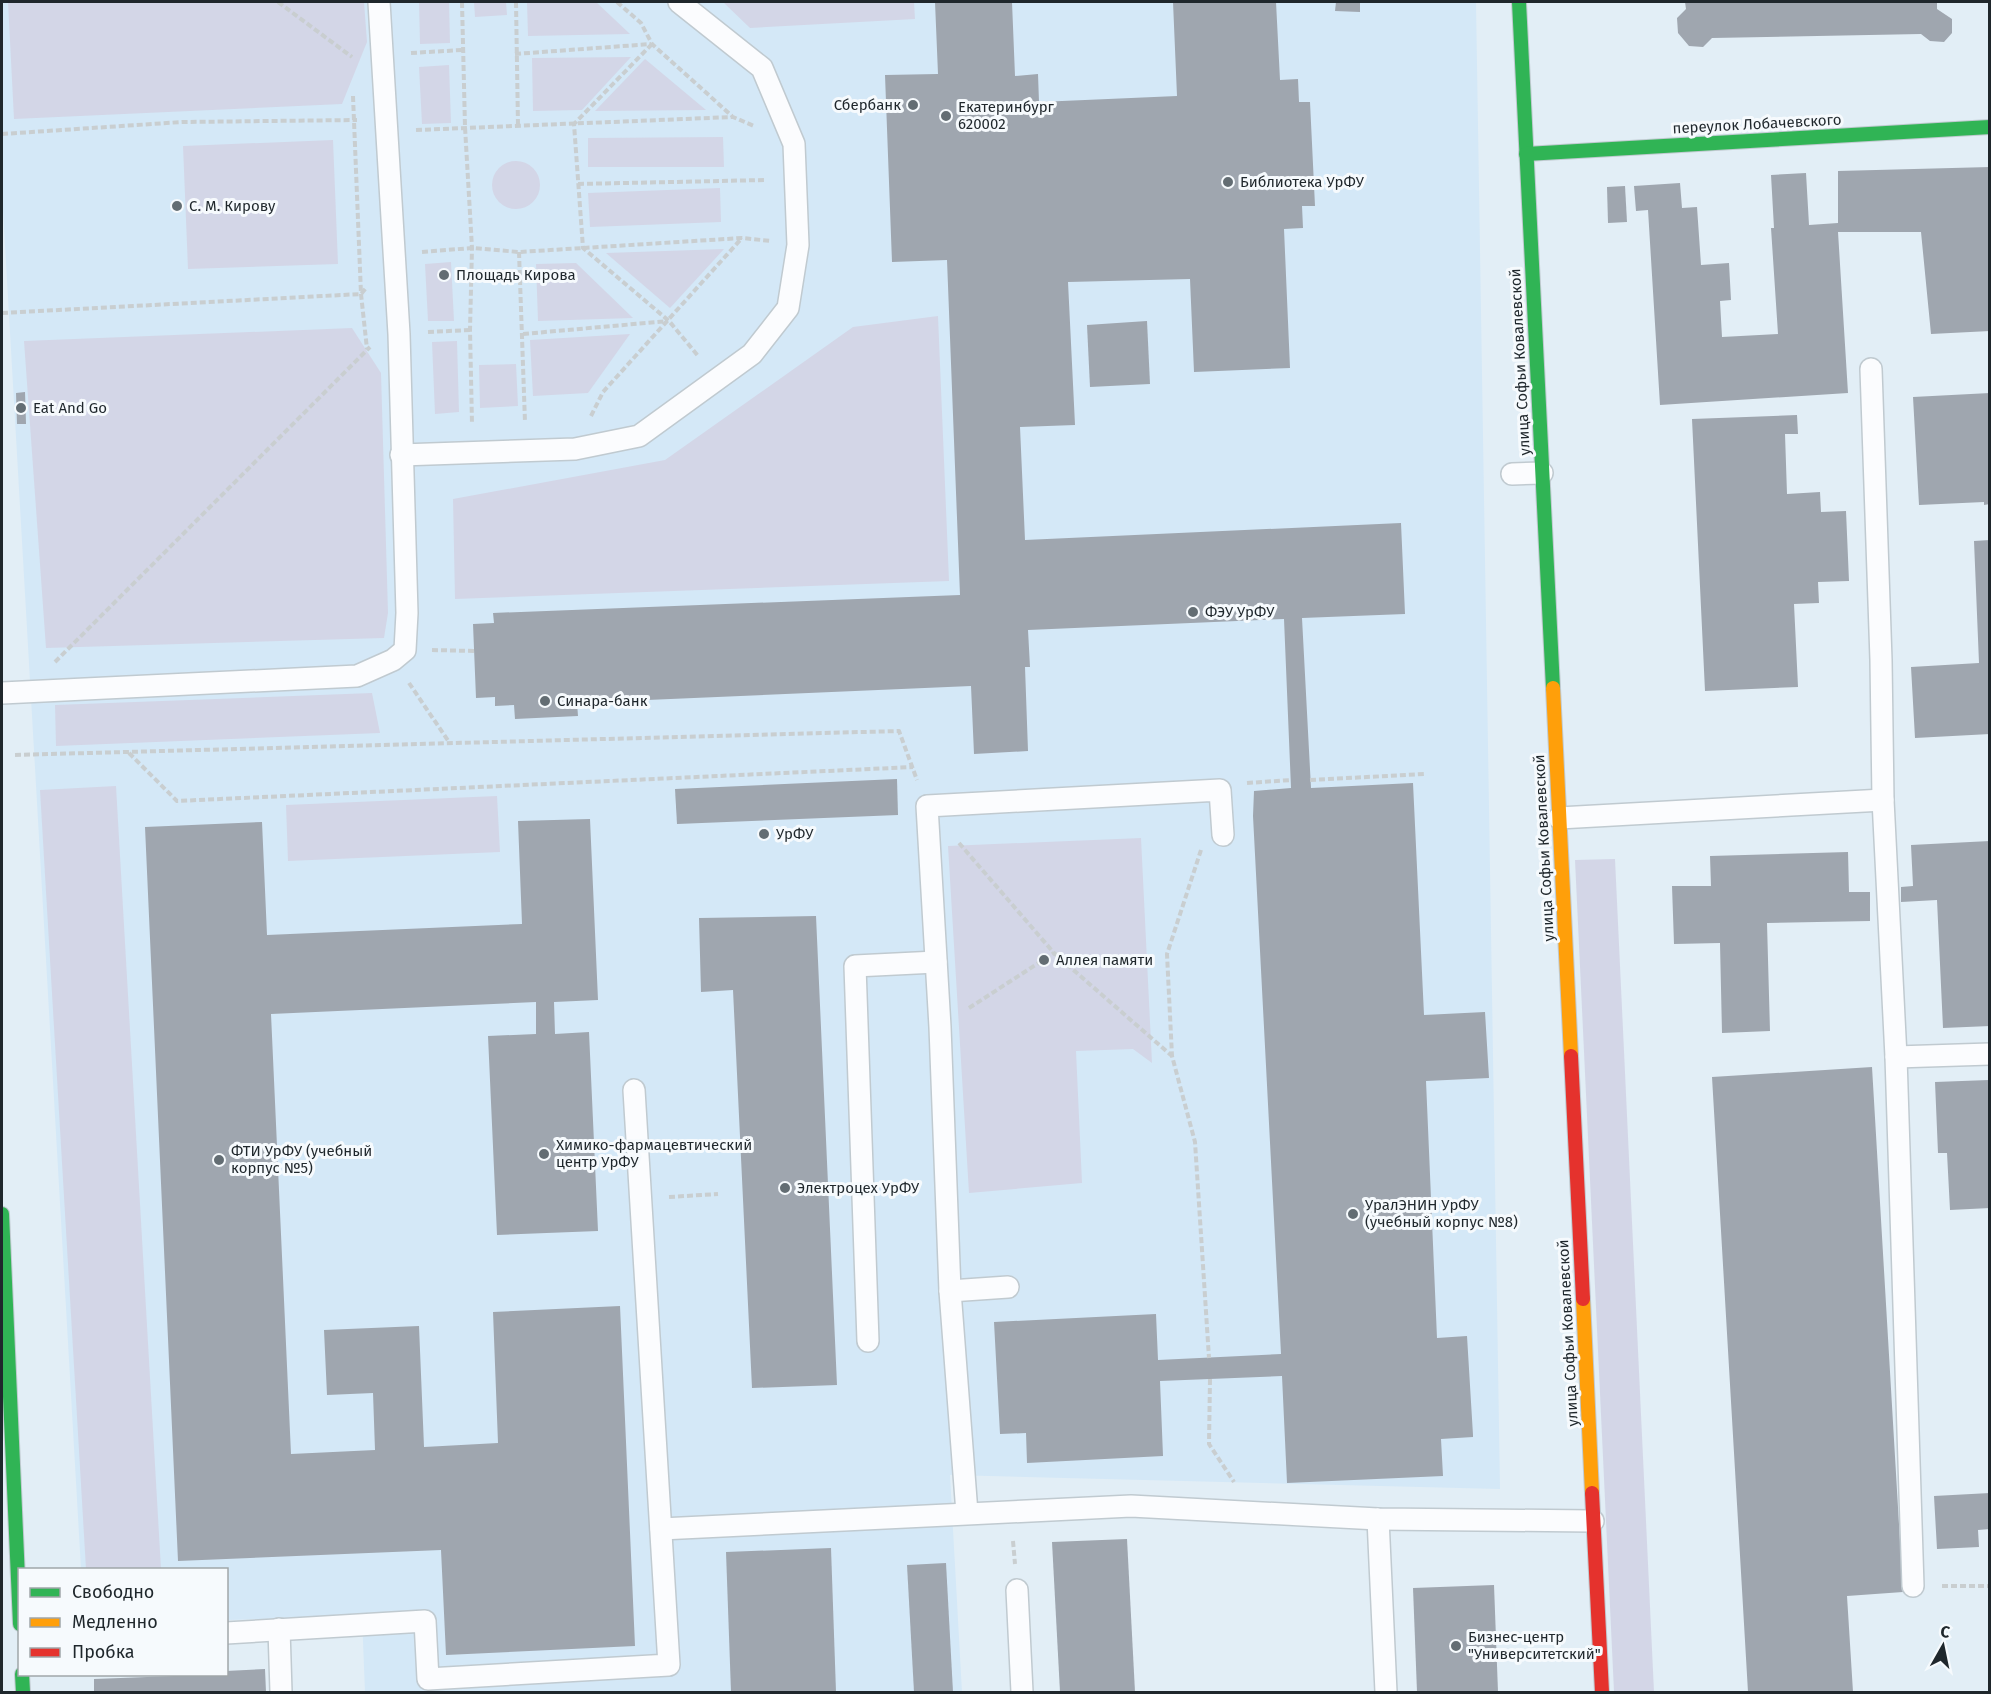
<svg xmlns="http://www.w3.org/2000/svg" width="1991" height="1694" font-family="'Fira Sans',sans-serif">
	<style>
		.built { fill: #d4e8f7 }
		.green { fill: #d3d6e7 }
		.building { fill: #9fa6af }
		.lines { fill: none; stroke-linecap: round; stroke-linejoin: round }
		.lane-casing { stroke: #c0cad0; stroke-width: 24 }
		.fast-casing { stroke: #c0cad0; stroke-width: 16 }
		.slow-casing { stroke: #c0cad0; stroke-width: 16 }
		.jam-casing { stroke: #c0cad0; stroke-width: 16 }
		.path { stroke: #c9ced0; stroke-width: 4; stroke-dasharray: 6 3; stroke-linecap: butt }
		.lane { stroke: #fbfcfe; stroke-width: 21 }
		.fast { stroke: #30b455; stroke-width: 14 }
		.slow { stroke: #ff9f0a; stroke-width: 14 }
		.jam { stroke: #e5322d; stroke-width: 14 }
		.poi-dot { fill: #636d73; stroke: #f6fafd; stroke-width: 2 }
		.labels { text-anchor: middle; stroke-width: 6; stroke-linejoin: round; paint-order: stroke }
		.poi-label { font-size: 15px; fill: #1f272c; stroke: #f6fafd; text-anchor: start }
		.street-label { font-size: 15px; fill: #1f272c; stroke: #f6fafd }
	</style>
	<rect width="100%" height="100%" fill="#e2eef6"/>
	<!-- built -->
	<polygon class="built" points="2,2 1476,2 1500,1489 950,1475 962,1692 365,1692 362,1616 227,1620 226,1570 81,1569 2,193"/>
	<!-- green -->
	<g class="green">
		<polygon points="8,2 364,2 367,42 342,104 14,119"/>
		<polygon points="419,2 449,2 450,43 420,44"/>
		<polygon points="474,2 506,2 507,15 475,17"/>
		<polygon points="527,2 596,2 630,34 528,36"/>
		<polygon points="723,2 914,2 915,19 750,28"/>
		<polygon points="631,57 582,110 533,111 532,58"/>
		<polygon points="645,59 706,110 595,111"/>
		<polygon points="449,65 451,123 422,124 419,67"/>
		<polygon points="723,137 724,167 588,167 588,138"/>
		<polygon points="333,140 338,264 188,269 183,146"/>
		<circle cx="516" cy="185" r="24"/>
		<polygon points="720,188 721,222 590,227 588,193"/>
		<polygon points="724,249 670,308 606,253"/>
		<polygon points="451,262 454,321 428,321 425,264"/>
		<polygon points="576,263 633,318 538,321 536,264"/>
		<polygon points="938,316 949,581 455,599 453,499 665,460 853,327"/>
		<polygon points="352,328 381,373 388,613 384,638 46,648 24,341"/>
		<polygon points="630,334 588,393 533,396 530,340"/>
		<polygon points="457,341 459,412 435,414 432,342"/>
		<polygon points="516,364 518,406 480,408 479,365"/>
		<polygon points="372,693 380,733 56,746 55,705"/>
		<polygon points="116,786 161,1569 86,1569 40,790"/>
		<polygon points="497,796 500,852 288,861 286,805"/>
		<polygon points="1141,838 1152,1063 1133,1049 1076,1051 1082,1183 969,1193 948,846"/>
		<polygon points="1615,859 1654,1692 1614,1692 1575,860"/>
	</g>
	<!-- building -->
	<g class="building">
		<polygon points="935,2 1012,2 1015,76 1038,74 1039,102 1177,96 1173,2 1276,2 1280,80 1298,79 1299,102 1310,102 1315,206 1302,206 1303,228 1284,229 1290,368 1194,372 1190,279 1068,282 1075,425 1020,427 1025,540 1401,523 1405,614 1302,618 1311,788 1413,783 1424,1015 1485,1012 1489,1078 1426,1081 1437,1338 1467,1336 1473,1435 1473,1437 1441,1439 1443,1476 1287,1483 1282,1376 1160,1381 1163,1456 1027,1463 1026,1433 1000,1434 994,1322 1156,1314 1158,1360 1281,1354 1253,816 1254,791 1291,788 1284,619 1028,630 1030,667 1025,667 1028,751 974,754 971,686 577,703 578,716 515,719 514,705 495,706 495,697 476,698 473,624 494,623 493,613 960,595 947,260 892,262 885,75 938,74"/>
		<polygon points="1336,2 1360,2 1360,12 1335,11"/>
		<polygon points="1685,2 1937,2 1937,9 1952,19 1952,33 1944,42 1930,41 1921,34 1712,38 1703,47 1689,46 1678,33 1677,18 1686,9"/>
		<polygon points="1990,167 1990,331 1931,334 1921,232 1838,232 1848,393 1660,405 1648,210 1636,211 1634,186 1680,183 1682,208 1697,207 1701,265 1729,263 1731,300 1720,301 1722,337 1778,334 1771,228 1774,228 1771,175 1806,173 1809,225 1838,223 1838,171"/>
		<polygon points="1625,186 1627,222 1608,223 1607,187"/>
		<polygon points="1147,321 1150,384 1090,387 1087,325"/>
		<polygon points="25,392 26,424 17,424 16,393"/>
		<polygon points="1990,393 1990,504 1984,505 1984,502 1919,505 1913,397"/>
		<polygon points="1797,415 1798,434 1785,434 1787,494 1820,492 1821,512 1846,511 1849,581 1818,582 1819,603 1794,604 1798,687 1705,691 1692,419"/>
		<polygon points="1990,540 1990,734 1915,738 1911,667 1979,663 1974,541"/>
		<polygon points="897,779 898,815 677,824 675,789"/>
		<polygon points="590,819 598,1000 554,1002 555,1034 589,1032 598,1231 497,1235 488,1036 536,1034 536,1002 271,1014 291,1454 375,1450 373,1393 327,1395 324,1330 419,1326 424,1447 498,1443 493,1312 620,1306 635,1646 446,1655 441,1550 178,1561 145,827 262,822 267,935 522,924 518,821"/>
		<polygon points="1990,841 1990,1026 1943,1028 1937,900 1901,902 1901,887 1913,886 1911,845"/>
		<polygon points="1848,852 1849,892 1870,892 1870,921 1767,923 1770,1031 1722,1033 1720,943 1674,944 1672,886 1711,886 1710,856"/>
		<polygon points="816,916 837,1385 752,1388 733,990 701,992 699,918"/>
		<polygon points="1872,1067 1903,1592 1847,1596 1853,1692 1748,1692 1712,1077"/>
		<polygon points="1989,1080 1990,1208 1950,1210 1947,1153 1938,1153 1935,1082"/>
		<polygon points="1990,1493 1990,1529 1978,1530 1979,1547 1937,1549 1934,1496"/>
		<polygon points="1127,1539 1135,1692 1060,1692 1052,1542"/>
		<polygon points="831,1548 836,1692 731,1692 726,1552"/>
		<polygon points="946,1563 953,1692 914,1692 907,1565"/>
		<polygon points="1494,1585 1498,1692 1417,1692 1413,1588"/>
		<polygon points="265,1669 266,1692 94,1692 94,1679 226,1674 226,1671"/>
	</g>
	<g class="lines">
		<defs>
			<g id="lane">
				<polyline points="1871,369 1881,660 1883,800 1896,1057 1913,1586"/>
				<polyline points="401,455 575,449 639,436 752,354 788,308 798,245 794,144 762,68 679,2"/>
				<polyline points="1512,474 1542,473"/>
				<polyline points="2,693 357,676 393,660 405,650 407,613 399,334 379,2"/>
				<polyline points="1559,818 1883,800"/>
				<polyline points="1896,1057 1990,1054"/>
				<polyline points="950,1291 1008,1287"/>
				<polyline points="868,1341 855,966 936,962"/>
				<polyline points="967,1513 950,1291 940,1027 927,806 1220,790 1223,835"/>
				<polyline points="1378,1519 1386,1692"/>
				<polyline points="661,1529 1131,1506 1378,1519 1593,1521"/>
				<polyline points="1017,1590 1022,1692"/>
				<polyline points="279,1629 281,1692"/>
				<polyline points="226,1633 425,1621 428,1679 669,1665 634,1090"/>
			</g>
			<g id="fast">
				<polyline points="1519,2 1553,688"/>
				<polyline points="1526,154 1990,127"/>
				<polyline points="2,1214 20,1624"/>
				<polyline points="22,1674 23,1692"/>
			</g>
			<g id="slow">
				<polyline points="1553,688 1571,1056"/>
				<polyline points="1583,1299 1592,1493"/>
			</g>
			<g id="jam">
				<polyline points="1571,1056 1583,1299"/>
				<polyline points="1592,1493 1602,1692"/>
			</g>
		</defs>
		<!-- lane casing -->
		<use href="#lane" class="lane-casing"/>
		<!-- fast casing -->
		<use href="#fast" class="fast-casing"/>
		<!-- slow casing -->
		<use href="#slow" class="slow-casing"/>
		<!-- jam casing -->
		<use href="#jam" class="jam-casing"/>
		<!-- path -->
		<g class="path">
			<polyline points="278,2 352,57"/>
			<polyline points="462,2 465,127 472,248 470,330 472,424"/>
			<polyline points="516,2 518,126"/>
			<polyline points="617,2 641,23 652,44 732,116"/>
			<polyline points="652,44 574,124 583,248 669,321 699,357"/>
			<polyline points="411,53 462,50"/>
			<polyline points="515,54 651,44"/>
			<polyline points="353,96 361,294 367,349"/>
			<polyline points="416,130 733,117 754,126"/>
			<polyline points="2,134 182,122 357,120"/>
			<polyline points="578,184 766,180"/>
			<polyline points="422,252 472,248 519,252 742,238 771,241"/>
			<polyline points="519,252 525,422"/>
			<polyline points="2,313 361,294 367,287"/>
			<polyline points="428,332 470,330"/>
			<polyline points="523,334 668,321"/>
			<polyline points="591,416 603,392 742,238"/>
			<polyline points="432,650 474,651"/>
			<polyline points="55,662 370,347"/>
			<polyline points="409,683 449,742"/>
			<polyline points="129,753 177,801 913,767"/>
			<polyline points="15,755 899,731 917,780"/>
			<polyline points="1310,780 1424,774"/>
			<polyline points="1247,783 1291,780"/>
			<polyline points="959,843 1054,953 1172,1056"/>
			<polyline points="1201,850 1167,954 1172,1056 1195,1142 1209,1358"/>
			<polyline points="969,1008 1054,953"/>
			<polyline points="669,1197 718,1194"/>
			<polyline points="1210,1379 1209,1444 1234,1482"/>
			<polyline points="1013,1541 1015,1564"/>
			<polyline points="1942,1586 1990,1586"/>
		</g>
		<!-- lane -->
		<use href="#lane" class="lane"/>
		<!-- fast -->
		<use href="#fast" class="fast"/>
		<!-- slow -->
		<use href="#slow" class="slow"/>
		<!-- jam -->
		<use href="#jam" class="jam"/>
	</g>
	<!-- markers -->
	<g class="poi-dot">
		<circle cx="913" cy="105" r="6"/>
		<circle cx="946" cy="116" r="6"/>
		<circle cx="1228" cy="182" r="6"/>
		<circle cx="177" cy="206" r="6"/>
		<circle cx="444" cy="275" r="6"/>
		<circle cx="21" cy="408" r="6"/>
		<circle cx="1193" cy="612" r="6"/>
		<circle cx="545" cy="701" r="6"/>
		<circle cx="764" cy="834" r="6"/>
		<circle cx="1044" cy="960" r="6"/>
		<circle cx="544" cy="1154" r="6"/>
		<circle cx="219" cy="1160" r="6"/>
		<circle cx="785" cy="1188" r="6"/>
		<circle cx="1353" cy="1214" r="6"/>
		<circle cx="1456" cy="1646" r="6"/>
	</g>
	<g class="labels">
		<!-- poi labels -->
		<g class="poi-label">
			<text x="901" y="110" text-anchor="end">Сбербанк</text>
			<text x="958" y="112">Екатеринбург<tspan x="958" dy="17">620002</tspan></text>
			<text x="1240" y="187">Библиотека УрФУ</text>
			<text x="189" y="211">С. М. Кирову</text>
			<text x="456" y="280">Площадь Кирова</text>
			<text x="33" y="413">Eat And Go</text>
			<text x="1205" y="617">ФЭУ УрФУ</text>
			<text x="557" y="706">Синара-банк</text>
			<text x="776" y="839">УрФУ</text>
			<text x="1056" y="965">Аллея памяти</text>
			<text x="556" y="1150">Химико-фармацевтический<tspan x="556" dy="17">центр УрФУ</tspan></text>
			<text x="231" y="1156">ФТИ УрФУ (учебный<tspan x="231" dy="17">корпус №5)</tspan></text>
			<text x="797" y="1193">Электроцех УрФУ</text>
			<text x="1365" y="1210">УралЭНИН УрФУ<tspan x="1365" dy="17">(учебный корпус №8)</tspan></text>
			<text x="1468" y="1642">Бизнес-центр<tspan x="1468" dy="17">"Университетский"</tspan></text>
		</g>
		<!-- street labels -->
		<g class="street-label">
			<text transform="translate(1757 124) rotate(-3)" y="5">переулок Лобачевского</text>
			<text transform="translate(1520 362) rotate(-93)" y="5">улица Софьи Ковалевской</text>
			<text transform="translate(1544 848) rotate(-93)" y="5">улица Софьи Ковалевской</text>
			<text transform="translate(1568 1333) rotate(-93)" y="5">улица Софьи Ковалевской</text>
		</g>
	</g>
	<!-- border -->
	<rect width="1991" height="1694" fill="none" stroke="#1f272c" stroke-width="6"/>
	<!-- legend -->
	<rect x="18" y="1568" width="210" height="108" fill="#f6fafd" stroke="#a0a6a9" stroke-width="1.5"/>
	<rect x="30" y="1588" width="30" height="9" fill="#30b455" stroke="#a0a6a9" stroke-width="1.5"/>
	<text x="72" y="1598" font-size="18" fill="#1f272c">Свободно</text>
	<rect x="30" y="1618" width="30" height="9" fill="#ff9f0a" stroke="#a0a6a9" stroke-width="1.5"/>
	<text x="72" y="1628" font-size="18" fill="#1f272c">Медленно</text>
	<rect x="30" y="1648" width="30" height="9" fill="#e5322d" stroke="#a0a6a9" stroke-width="1.5"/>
	<text x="72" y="1658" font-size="18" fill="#1f272c">Пробка</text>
	<!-- north arrow -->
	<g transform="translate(1943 1646) rotate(9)" stroke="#f6fafd" stroke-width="4.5" paint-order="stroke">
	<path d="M0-4.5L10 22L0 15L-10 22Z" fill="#1f272c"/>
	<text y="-9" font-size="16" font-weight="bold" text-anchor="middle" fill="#1f272c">С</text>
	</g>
</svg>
